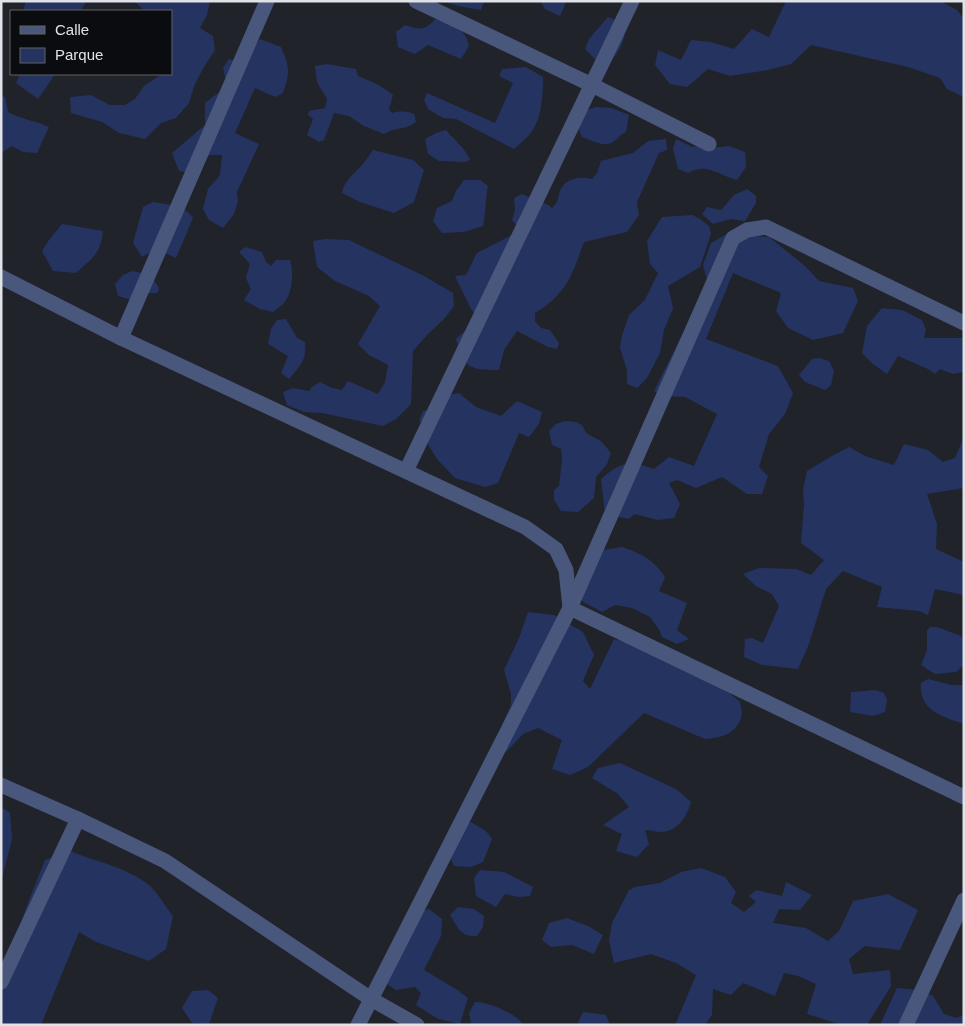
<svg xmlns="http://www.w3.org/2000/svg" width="965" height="1026" font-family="Arial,sans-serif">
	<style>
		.green { fill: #253361 }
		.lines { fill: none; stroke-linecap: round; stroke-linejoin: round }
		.minor { stroke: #49577d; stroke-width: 15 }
	</style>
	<rect width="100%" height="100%" fill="#20232a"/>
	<!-- green -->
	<g class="green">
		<polygon points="26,1 87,1 80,11 23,11"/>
		<polygon points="134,1 210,1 207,15 200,28 213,36 215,50 204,67 194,86 189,103 176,118 161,123 145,139 119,133 102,122 71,113 70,97 91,95 110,105 125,105 135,99 144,86 162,74 171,74 171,11 145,11"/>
		<polygon points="443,1 484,1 481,10 458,6"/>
		<polygon points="540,1 566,1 566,2 560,16 545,9"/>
		<polygon points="786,1 940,1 957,10 964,19 964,97 947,89 940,78 908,67 811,45 791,64 768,70 730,76 708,69 687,87 670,84 655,65 658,50 681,60 691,40 711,42 734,49 752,29 769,37"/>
		<path d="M608,17L621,22L626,29C624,42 619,52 610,62L597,61L585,49L589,39Z"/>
		<path d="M435,19C453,25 464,25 469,46L461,59L428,45L415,54L398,47L396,32L405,25C419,30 425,31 435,19Z"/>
		<path d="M260,39L281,47C290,68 290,72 283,93L275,97L255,88L235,133L259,144L237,192L238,201L234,214L223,228L209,220L203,209L208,189L220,175L222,155H208L198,174L179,171L172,153L205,125V103L227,86L223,68L229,59L238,62Z"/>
		<path d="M327,64L356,69L358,76L379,85L393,95L389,109L392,113C400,111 406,111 414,114L416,122C404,131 397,126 384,134L364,126L349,116L334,113L324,140L319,142L307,135L313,119L308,115L309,111L325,108L327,99L317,82L315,66Z"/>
		<path d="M526,67L543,77C543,95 542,121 529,135C525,140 519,144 514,149L456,119L443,118L428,109L424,100L427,93L495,123L513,83L499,76L502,69Z"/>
		<polygon points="20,74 54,74 52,79 38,99 16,83"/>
		<path d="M1,96L5,97L8,112C21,119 36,121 49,127L37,153L23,152L12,146L1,153Z"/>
		<path d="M596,107L612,108L629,115L626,132C619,135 618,139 613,142C604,148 591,140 582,137L577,124L587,110Z"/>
		<path d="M446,130C454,140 466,149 470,160L465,162L439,161L428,154L425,139L436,133Z"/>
		<path d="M666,139L667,150L659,153L637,202L639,215L627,232L584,242C572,275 567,294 535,313V321L541,328L550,330L559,343L557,349L548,347L517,331L504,350L499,370C468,370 465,368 456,339L470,326L477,316L471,309L455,276L466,275L477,253L512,235L517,226L512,220L515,210L514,198L522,194L548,205L552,208C559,201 557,200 560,191C565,178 580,176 592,179L597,173L601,161L633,153L648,141Z"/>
		<path d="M676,139L692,147L704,145L711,148L729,146L745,152L746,167L737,180C718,175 707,162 688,173L678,169L673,149Z"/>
		<path d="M373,150L413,160L424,170L414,202L394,213L360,202L342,193C344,180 355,173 364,163C367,159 370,154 373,150Z"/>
		<path d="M464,180H480L488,186C485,200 486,212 483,226L464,232L442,233L433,221L437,208L452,201L456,191Z"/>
		<polygon points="747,189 756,196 756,203 745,221 731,219 713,224 702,214 707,207 721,210 734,195"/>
		<path d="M153,202C166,204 186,206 193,218L176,258L156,249L142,257L133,243L143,207Z"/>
		<polygon points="692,215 700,219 709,226 711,234 700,267 668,286 673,308 664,330 660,353 647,378 637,388 627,384 627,370 620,348 622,335 629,315 645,300 658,273 650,264 647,241 662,217"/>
		<path d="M62,224L103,231C101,254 92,258 76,273L53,271L42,251L49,240Z"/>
		<path d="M727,234L769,237L805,266L819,281L853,288L858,301L843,333L813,340L788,328L776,311L781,293L733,273L706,339L778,366L793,393L785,414L769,434L759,467L768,476L762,494H747L722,477L696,488L677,480L669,483L680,504L674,518L658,520L634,514L629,519L605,514L601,479C621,462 628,460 654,469L669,457L694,466L717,414L685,397L663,396L654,391L695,309L704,303L707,279L703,265L711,243Z"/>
		<polygon points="325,239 349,240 424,276 453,293 454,306 444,319 428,334 413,351 411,404 396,419 383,426 322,413 304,412 287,405 283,392 293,388 309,391 312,387 320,382 332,388 342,390 348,381 378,394 385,382 388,365 369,355 358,344 380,306 369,296 335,281 317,267 313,241"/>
		<path d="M245,247L262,252L266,262L271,266L276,260H290C294,272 293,294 283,304C280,307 276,309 273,312L260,309L244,300L251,289L246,278L250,264L239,252Z"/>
		<path d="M132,271C144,273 153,276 159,288L157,293H140L132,300L118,296L115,284L123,275Z"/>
		<polygon points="882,308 902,310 922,320 926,330 924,338 964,338 964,372 953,374 940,369 935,374 928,369 898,356 887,374 873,364 862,353 867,326"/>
		<path d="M286,319L297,338L305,342C307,360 300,366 289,379L281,373L288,356L268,344L271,329L277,320Z"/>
		<polygon points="819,358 829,361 834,371 831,385 825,390 805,382 799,375 812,359"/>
		<polygon points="459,393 476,407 501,416 517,401 542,412 539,424 529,437 519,433 498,483 485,487 455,478 437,459 426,441 426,425 419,421 423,411 435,409 444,396"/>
		<polygon points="565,421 576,422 582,425 586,433 601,441 611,453 607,464 596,477 594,498 578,512 561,511 554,500 554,490 559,486 562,460 561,449 552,445 549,431 556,424"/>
		<polygon points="964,437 964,488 927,494 937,524 936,549 964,562 964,595 935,589 928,615 919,611 877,607 882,587 843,571 826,589 809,644 798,669 762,665 744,657 745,639 752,638 763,643 779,606 772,594 756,586 743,574 759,568 796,569 811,575 824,560 801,543 804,505 803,490 807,471 830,457 849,447 865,456 894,465 904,444 928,450 943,462 955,458"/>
		<path d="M622,547C642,554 653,559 665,577L659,591L687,603L677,630L689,639L677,644L662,637L660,631L650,617L632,608L615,605L602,612L583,602L577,589L599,551Z"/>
		<path d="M528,612L554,615L583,632L594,655L583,681L590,689L614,639L655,651L726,690L740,702C741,707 743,714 741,718C736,734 720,738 705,739L644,713L588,767L570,775L552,769L562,740L538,728L523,734L507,751L500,755L499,732L511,705V694L504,670L519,638Z"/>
		<polygon points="930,627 937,627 961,636 964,642 964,665 956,672 935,674 921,665 927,650 927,631"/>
		<path d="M928,679L951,685H964V724C943,717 918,710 921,683Z"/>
		<polygon points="875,690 884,693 887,700 885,712 873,716 850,712 851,692"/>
		<path d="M620,763L676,789L691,802C687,816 678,831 662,832C656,832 650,830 645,830L649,844L637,857L616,851L622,834L603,825L629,807L618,794L592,778L598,768Z"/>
		<polygon points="1,807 10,813 12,839 1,882"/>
		<polygon points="471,822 486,831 492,839 483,862 471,867 454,866 446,847 457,831"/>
		<path d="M70,851C97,862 126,867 149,885C158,893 165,906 173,916L166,949L149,961L96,942L79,932L41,1025H1V971L14,946L26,908L45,860Z"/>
		<polygon points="701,868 725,877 736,892 731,903 744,912 756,902 749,896 756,890 782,896 786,882 812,895 800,910 779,909 773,923 806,928 828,941 839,931 853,901 888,894 918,910 900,950 865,946 849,959 853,974 890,970 891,986 867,1025 842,1025 807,1014 816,984 798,976 784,973 775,996 743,983 731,995 713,989 712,1015 705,1025 675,1025 696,975 676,963 651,954 614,963 609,941 612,923 629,890 635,887 660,883 681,872"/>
		<polygon points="480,870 504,872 533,887 530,896 519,897 505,894 496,907 476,896 474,878"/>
		<path d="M458,907L474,909L484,916L483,927L477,936C461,937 458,928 450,915Z"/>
		<polygon points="429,909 442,919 441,936 424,970 456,989 468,998 460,1024 438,1019 416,1005 421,993 415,987 396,990 381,980 411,914"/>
		<polygon points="567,918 588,926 603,935 594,954 572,945 551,947 542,940 549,923"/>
		<polygon points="897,988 919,990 933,996 944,1014 956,1018 964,1015 964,1025 880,1025"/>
		<polygon points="208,990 218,998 209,1024 192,1023 182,1008 192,991"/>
		<path d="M475,1002C486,1001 518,1014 523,1025H471L469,1013Z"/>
		<polygon points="583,1012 606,1015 610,1025 577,1025"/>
	</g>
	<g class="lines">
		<!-- minor -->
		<g class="minor">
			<polyline points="416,1 592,85 709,144"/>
			<polyline points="1,277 121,338 525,527 556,549 566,570 570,608 964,797"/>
			<polyline points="121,338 267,1"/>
			<polyline points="406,471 632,1"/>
			<polyline points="1,785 78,819 165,861 371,999 417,1025"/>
			<polyline points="1,982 78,819"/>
			<polyline points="358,1025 570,608 733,238 747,230 766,227 964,323"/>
			<polyline points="906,1025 964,900"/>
		</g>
	</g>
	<!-- border -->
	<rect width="965" height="1026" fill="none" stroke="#e0e2e7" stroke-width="5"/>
	<!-- legend -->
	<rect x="10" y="10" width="162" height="65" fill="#0b0c0f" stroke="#606265"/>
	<rect x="20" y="26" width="25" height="8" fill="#49577d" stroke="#606265"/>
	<text x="55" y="35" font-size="15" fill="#e0e2e7">Calle</text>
	<rect x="20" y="48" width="25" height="15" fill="#253361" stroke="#606265"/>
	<text x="55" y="60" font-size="15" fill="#e0e2e7">Parque</text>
</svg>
